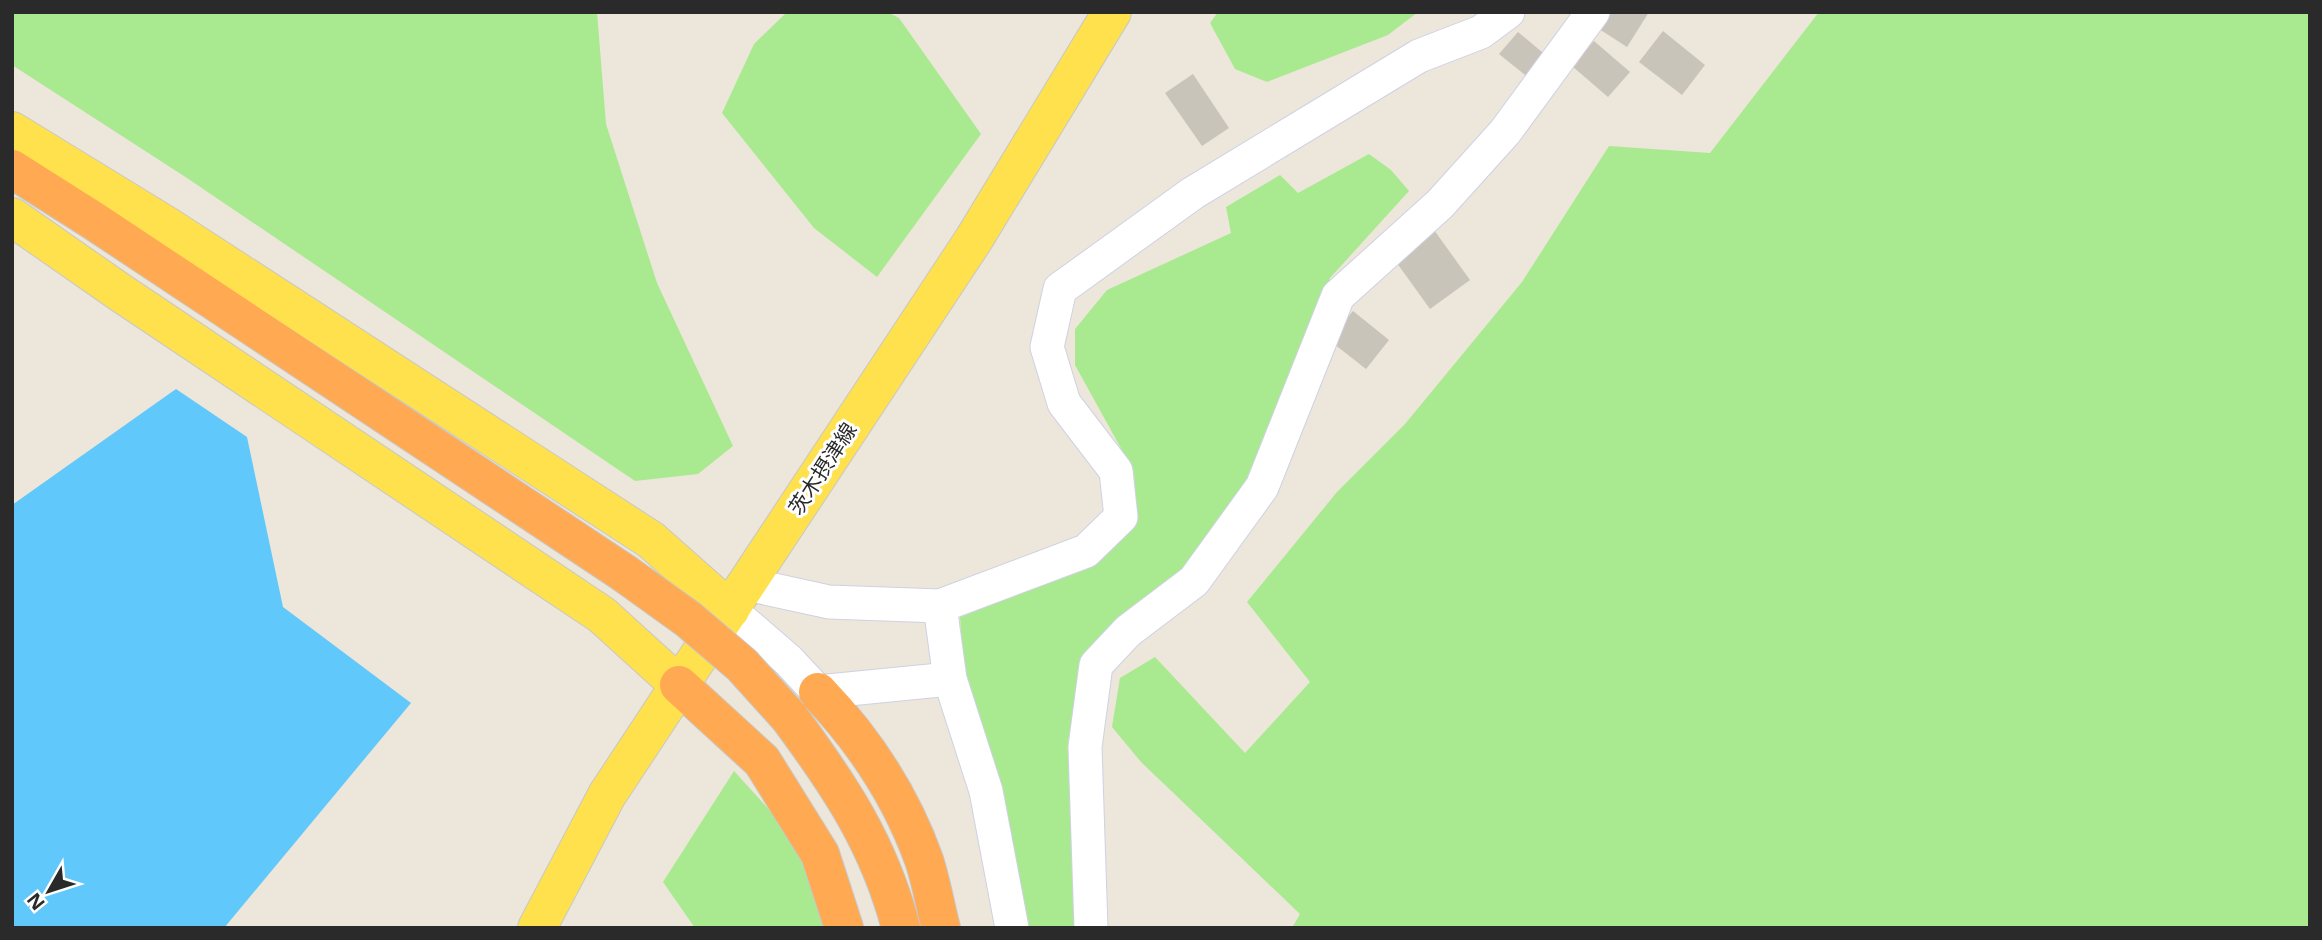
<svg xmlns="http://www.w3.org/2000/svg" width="2322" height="940" font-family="'Open Sans','Noto Sans JP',sans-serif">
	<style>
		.green { fill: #a9ea90 }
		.water { fill: #61c8fb }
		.building { fill: #c8c4b9 }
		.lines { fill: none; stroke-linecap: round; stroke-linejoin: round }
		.minor-casing { stroke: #cfd1e4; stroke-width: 35 }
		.primary-casing { stroke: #c8c8c8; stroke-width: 40 }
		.motorway-casing { stroke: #c8c8c8; stroke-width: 40 }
		.minor { stroke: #fff; stroke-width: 33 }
		.primary { stroke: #ffe14d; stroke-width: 38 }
		.motorway { stroke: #ffa953; stroke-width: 38 }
		.motorway-bridge-casing { stroke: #c8c8c8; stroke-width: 40; stroke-linecap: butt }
		.motorway-bridge { stroke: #ffa953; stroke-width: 38 }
		.labels { text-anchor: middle; stroke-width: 6; stroke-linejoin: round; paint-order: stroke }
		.street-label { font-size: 21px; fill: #2a2a2a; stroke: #fff }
	</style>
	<rect width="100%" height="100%" fill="#ede6da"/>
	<!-- green -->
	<g class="green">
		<polygon points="12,12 597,12 606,124 657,283 733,446 698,474 635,481 187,178 12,65"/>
		<polygon points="787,12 887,12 899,18 981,134 877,277 814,228 722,113 754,44"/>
		<polygon points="1218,12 1418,12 1388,35 1267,82 1235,69 1210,23"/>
		<polygon points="1819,12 2310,12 2310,928 1292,928 1300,914 1141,762 1112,727 1120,678 1155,657 1245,753 1310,682 1247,602 1337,492 1405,424 1522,282 1609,146 1710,153"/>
		<polygon points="1369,154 1391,170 1409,191 1330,278 1255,477 1184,568 1123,616 1084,662 1068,742 1078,928 1024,928 964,674 960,617 1094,562 1136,519 1134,472 1075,365 1075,329 1107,290 1231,233 1226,207 1280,175 1298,193"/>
		<polygon points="734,771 773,814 810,869 828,928 695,928 663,882"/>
	</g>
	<!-- water -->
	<polygon class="water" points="176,389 247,437 283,607 411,703 224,928 12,928 12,505"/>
	<!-- building -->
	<g class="building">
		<polygon points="1601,12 1649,12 1627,47 1593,25"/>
		<polygon points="1663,31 1705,65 1682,95 1639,62"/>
		<polygon points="1518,32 1548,57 1530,79 1499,54"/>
		<polygon points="1594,41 1630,72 1608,97 1572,66"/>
		<polygon points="1193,74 1229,128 1202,146 1165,93"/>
		<polygon points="1434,230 1470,280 1430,309 1394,259"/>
		<polygon points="1353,311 1389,340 1366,369 1329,340"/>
	</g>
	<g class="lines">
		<defs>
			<g id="minor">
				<polyline points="747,584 829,602 940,606 1086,551 1121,517 1116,471 1064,403 1047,347 1060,289 1193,193 1419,56 1481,32 1508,12"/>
				<polyline points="940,606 950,679 986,791 1012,928"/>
				<polyline points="730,610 788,660 818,692 950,679"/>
				<polyline points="1091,928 1085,747 1096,665 1128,631 1194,581 1262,487 1338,296 1440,204 1505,132 1593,12"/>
			</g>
			<g id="primary">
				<polyline points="12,131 167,226 651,540 730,610"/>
				<polyline points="12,217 121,293 602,615 679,685"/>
				<polyline points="537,928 607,795 974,239 1112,12"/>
			</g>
			<g id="motorway">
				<polyline points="12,169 94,221 624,573"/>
				<polyline points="679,685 762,761 820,854 844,928"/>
				<path d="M818,692C864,740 901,796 924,860C931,881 935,905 941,928"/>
				<path d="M789,717C840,786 879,844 901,928"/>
			</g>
		</defs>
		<!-- minor casing -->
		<use href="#minor" class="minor-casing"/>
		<!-- primary casing -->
		<use href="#primary" class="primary-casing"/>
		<!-- motorway casing -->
		<use href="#motorway" class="motorway-casing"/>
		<!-- minor -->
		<use href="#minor" class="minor"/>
		<!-- primary -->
		<use href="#primary" class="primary"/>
		<!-- motorway -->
		<use href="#motorway" class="motorway"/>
		<defs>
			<polyline id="motorway-bridge" points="624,573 688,619 742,665 789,717"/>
		</defs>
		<!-- motorway-bridge casing -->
		<use href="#motorway-bridge" class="motorway-bridge-casing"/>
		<!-- motorway-bridge -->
		<use href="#motorway-bridge" class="motorway-bridge"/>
	</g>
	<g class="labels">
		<!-- street labels -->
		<g class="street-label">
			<text transform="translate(823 469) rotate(-57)" y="7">茨木摂津線</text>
		</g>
	</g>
	<!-- border -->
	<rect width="2322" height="940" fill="none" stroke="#2a2a2a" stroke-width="28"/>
	<!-- north arrow -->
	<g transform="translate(49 891) rotate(231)" stroke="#ffffff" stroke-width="5" paint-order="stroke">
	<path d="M0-5L12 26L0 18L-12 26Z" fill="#2a2a2a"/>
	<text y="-10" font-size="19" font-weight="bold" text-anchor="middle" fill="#2a2a2a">N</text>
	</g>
</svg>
